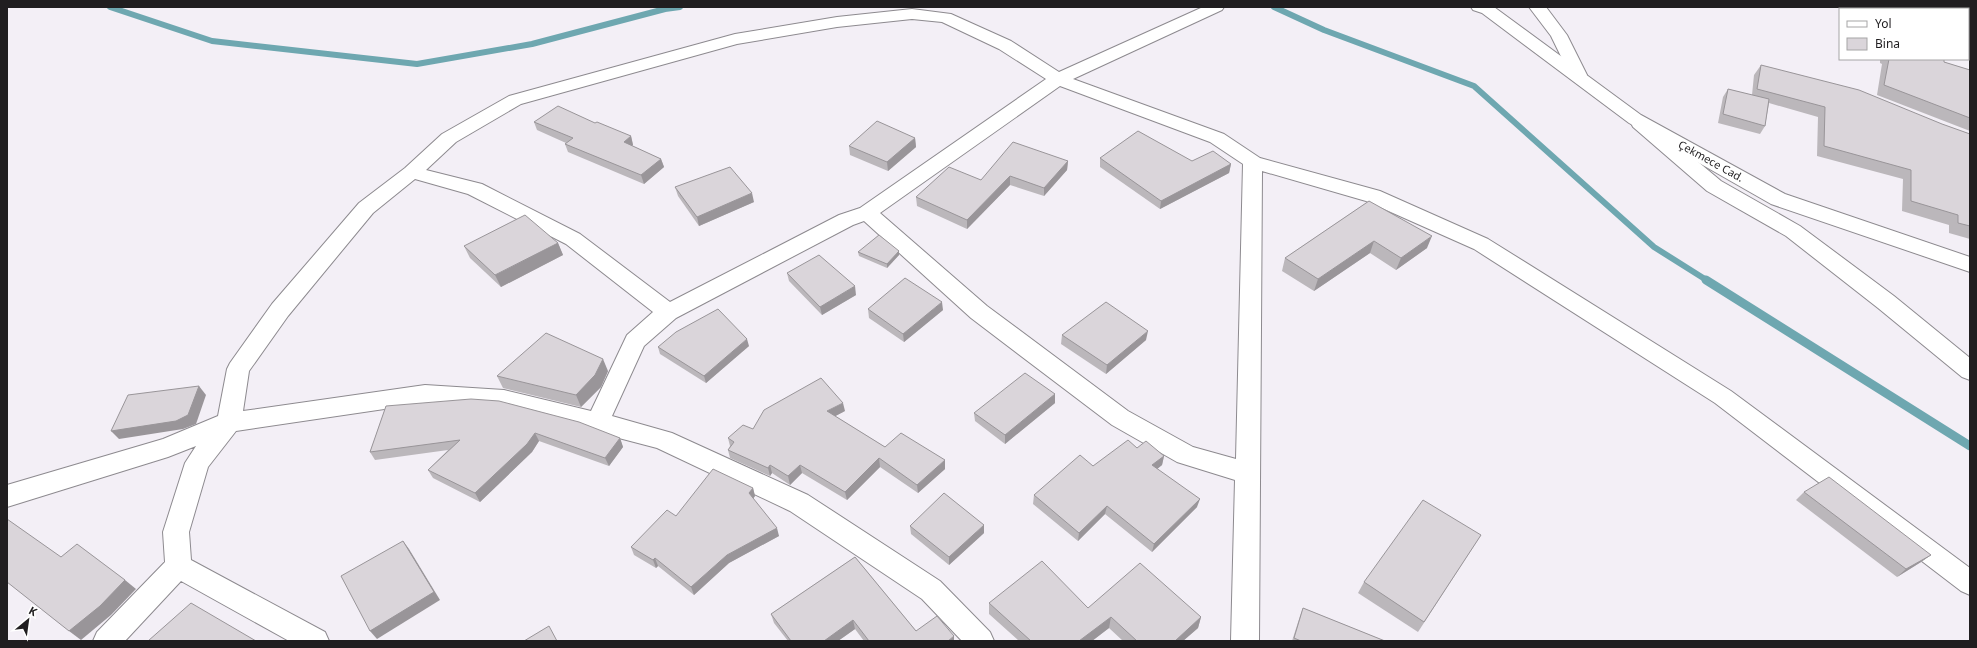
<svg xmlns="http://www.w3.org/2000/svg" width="1977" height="648" font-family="'Noto Sans',sans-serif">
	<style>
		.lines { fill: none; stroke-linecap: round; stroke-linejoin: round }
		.stream-far1 { stroke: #6ea7b0; stroke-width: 6 }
		.stream { stroke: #6ea7b0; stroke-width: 9 }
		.street-casing { stroke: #8d8a8f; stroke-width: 2 }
		.secondary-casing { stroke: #8d8a8f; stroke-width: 2 }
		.street { fill: #fff; fill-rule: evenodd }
		.secondary { fill: #fff; fill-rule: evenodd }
		.wall { fill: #bbb7bb }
		.shaded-wall { fill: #999599 }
		.building { fill: #dad5da; stroke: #999599 }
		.labels { text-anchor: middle; stroke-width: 3; stroke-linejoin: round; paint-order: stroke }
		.street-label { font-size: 11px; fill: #201e20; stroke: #fff }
	</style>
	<rect width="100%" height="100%" fill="#f3eff6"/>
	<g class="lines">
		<!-- stream-far1 -->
		<g class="stream-far1">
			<polyline points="110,7 212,41 417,64 532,44 665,9 680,7"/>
			<polyline points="1274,7 1324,30 1474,86 1654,247 1708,281"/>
		</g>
		<!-- stream -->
		<polyline class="stream" points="1706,280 1970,446"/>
		<defs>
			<g id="street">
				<path d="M1203,7H1224L1222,10L1073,79L1224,134L1260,158L1380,191L1488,239L1731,391L1970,568V595L1961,591L1715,403L1474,249L1366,201L1262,171L1259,641H1231L1235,480L1177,462L1112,425L971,318L864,221L853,225L676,318L644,346L612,416L672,433L808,495L940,581L990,632L994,641H962L922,599L790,511L657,448L504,408L425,403L236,431L208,467L189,532L191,560L325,632L329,641H289L181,581L125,641H93L97,632L165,562L163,532L185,463L196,446L168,457L7,507V485L163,439L218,416L227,369L230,363L272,304L359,203L405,168L442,134L509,96L735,34L837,17L912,9L951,14L1011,41L1059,72ZM912,19L942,22L999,49L1046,79L860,208L839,215L670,302L580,234L482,184L426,170L456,142L521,104L737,44L837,27ZM1060,86L1210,142L1243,164L1236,459L1193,447L1128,411L987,306L880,213ZM415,179L468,194L566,244L653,312L627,335L591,411L504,390L425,385L243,411L249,371L288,316L373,213Z"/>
				<polygon points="1529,7 1546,7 1567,35 1587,75 1584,79 1578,80 1572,79 1551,36"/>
				<polygon points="1640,117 1647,119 1721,181 1800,226 1894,296 1970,358 1970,380 1962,377 1878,308 1786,236 1707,191 1633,127 1631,123 1633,119"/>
			</g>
			<polygon id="secondary" points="1471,7 1494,7 1641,115 1785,194 1970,257 1970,272 1771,204 1629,123 1482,13 1473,10"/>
		</defs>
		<!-- street casing -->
		<use href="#street" class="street-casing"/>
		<!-- secondary casing -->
		<use href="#secondary" class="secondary-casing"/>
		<!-- street -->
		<use href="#street" class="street"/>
		<!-- secondary -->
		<use href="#secondary" class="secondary"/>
	</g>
	<!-- wall -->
	<g class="wall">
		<polygon points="1880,59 1944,59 1944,62 1970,70 1970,131 1877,95 1882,64 1880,63"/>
		<polygon points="1761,65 1970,134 1970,239 1949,233 1949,225 1902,211 1903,179 1817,156 1818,117 1769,103 1765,126 1760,134 1718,123 1723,97 1728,89 1752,95 1754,75"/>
		<polygon points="534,122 631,136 633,145 632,146 661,159 664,167 644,184 568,152 565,144 566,143 537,130"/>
		<polygon points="915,138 916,147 888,171 850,155 849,146"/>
		<polygon points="1100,158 1192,161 1231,164 1229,173 1160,209 1100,167"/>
		<polygon points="1068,161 1067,170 1044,196 1010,185 967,229 917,206 916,197 981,180"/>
		<polygon points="675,187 754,202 699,226 678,196"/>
		<polygon points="1369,201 1427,248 1396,270 1370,253 1314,291 1282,271 1285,258"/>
		<polygon points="558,243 563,255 501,287 470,258 464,246"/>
		<polygon points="858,252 899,255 887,268 859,256"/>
		<polygon points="787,273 856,295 822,315 789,281"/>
		<polygon points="868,309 943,310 904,342 869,318"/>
		<polygon points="1062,335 1146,340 1106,374 1061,344"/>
		<polygon points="749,346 706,383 660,354 658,347"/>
		<polygon points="608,371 601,387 581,407 503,388 497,376"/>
		<polygon points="1055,394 1055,403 1005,444 975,421 974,413"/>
		<polygon points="386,406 620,438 623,447 609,466 539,441 532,452 480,502 433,478 428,470 448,450 375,460 370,452"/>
		<polygon points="845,411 835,416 885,447 945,469 918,493 880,467 847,500 802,473 790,485 772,473 770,476 730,458 728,450 730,446 728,438 753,429"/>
		<polygon points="1137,448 1164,456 1162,465 1157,469 1197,507 1152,552 1105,514 1078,541 1033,504 1034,495"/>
		<polygon points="753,488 755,496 753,499 779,536 729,563 694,595 658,566 656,568 634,555 631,547 676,516"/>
		<polygon points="1804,492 1931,555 1921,562 1897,577 1796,500"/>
		<polygon points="910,526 984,533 949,565 911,534"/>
		<polygon points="1481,535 1418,632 1358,593 1364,582"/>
		<polygon points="855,557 916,631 954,641 864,641 855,629 838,641 788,641 774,623 771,614"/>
		<polygon points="989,603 1201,617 1198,628 1183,641 1123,641 1109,628 1092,641 1019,641 989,614"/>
		<polygon points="1303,608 1385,641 1292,641 1300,616"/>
	</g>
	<!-- shaded-wall -->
	<g class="shaded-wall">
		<polygon points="631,136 633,145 626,150 624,142"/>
		<polygon points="915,138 916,147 888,171 887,162"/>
		<polygon points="661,159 664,167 644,184 641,175"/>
		<polygon points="1068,161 1067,170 1044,196 1044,188"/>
		<polygon points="1231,164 1229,173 1160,209 1161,201"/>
		<polygon points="1010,176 1010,185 967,229 967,220"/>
		<polygon points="752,193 754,202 699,226 697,217"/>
		<polygon points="1432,236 1427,248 1396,270 1401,258"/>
		<polygon points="1374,241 1370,253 1314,291 1318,279"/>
		<polygon points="558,243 563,255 501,287 495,275"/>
		<polygon points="899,251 899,255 887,268 887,264"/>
		<polygon points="855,286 856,295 822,315 820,307"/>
		<polygon points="942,302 943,310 904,342 903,334"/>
		<polygon points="1148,331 1146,340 1106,374 1107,365"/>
		<polygon points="747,339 749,346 706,383 704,376"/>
		<polygon points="603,359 608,371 601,387 581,407 576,395"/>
		<polygon points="199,386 206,395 196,424 183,429 119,439 111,431"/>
		<polygon points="1055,394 1055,403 1005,444 1005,435"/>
		<polygon points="843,403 845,411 828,420 827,411"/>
		<polygon points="535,433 539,441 532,452 480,502 475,493"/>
		<polygon points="620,438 623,447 609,466 605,458"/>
		<polygon points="1164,456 1162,465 1151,474 1152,465"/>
		<polygon points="879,458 880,467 847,500 845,492"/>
		<polygon points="945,460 945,469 918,493 917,485"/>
		<polygon points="770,465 772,473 770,476 768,468"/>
		<polygon points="800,465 802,473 790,485 788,476"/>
		<polygon points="753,488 755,496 751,501 749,493"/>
		<polygon points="1200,499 1197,507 1152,552 1154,544"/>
		<polygon points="1107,506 1105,514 1078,541 1079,533"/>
		<polygon points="984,525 984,533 949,565 949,557"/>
		<polygon points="777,528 779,536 729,563 694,595 691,587 727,555"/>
		<polygon points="403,541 409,549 440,600 377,639 370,631"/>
		<polygon points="1931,555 1921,562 1897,577 1906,569"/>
		<polygon points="655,558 658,566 656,568 653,560"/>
		<polygon points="125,580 136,589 111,615 81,640 69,631"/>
		<polygon points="1111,617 1109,628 1092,641 1079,641"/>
		<polygon points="1201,617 1198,628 1183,641 1175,641"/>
		<polygon points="853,620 855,629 838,641 824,641"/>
		<polygon points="954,636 954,641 948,641"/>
	</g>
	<!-- building -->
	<g class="building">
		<polygon points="1889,59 1944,59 1944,62 1970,70 1970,118 1884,85"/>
		<polygon points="1761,65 1859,90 1942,124 1970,134 1970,226 1958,223 1958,215 1911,201 1911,170 1824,146 1825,107 1757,89"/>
		<polygon points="1728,89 1769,99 1765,126 1723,114"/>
		<polygon points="558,106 595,123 597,122 631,136 624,142 661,159 641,175 565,144 573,138 534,122"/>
		<polygon points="877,121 915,138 887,162 849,146"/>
		<polygon points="1138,131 1192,161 1213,151 1231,164 1161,201 1100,158"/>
		<polygon points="1013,142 1068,161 1044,188 1010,176 967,220 916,197 949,167 981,180"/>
		<polygon points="730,167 752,193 697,217 675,187"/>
		<polygon points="1369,201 1432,236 1401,258 1374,241 1318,279 1285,258"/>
		<polygon points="525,215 558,243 495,275 464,246"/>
		<polygon points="879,235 899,251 887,264 858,252"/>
		<polygon points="819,255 855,286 820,307 787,273"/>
		<polygon points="905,278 942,302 903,334 868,309"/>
		<polygon points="1106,302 1148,331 1107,365 1062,335"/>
		<polygon points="718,309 747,339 704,376 658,347 676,332"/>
		<polygon points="546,333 603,359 595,375 576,395 497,376"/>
		<polygon points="1025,373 1055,394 1005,435 974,413"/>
		<polygon points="821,378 843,403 827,411 885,447 901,433 945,460 917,485 879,458 845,492 800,465 788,476 770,465 768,468 728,450 734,442 728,438 743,425 753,429 764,410"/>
		<polygon points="199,386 188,415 176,421 111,431 128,395"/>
		<polygon points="471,399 499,401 579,422 620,438 605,458 535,433 527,444 475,493 428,470 460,440 370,452 386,406"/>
		<polygon points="1128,440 1137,448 1146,441 1164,456 1152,465 1200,499 1154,544 1107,506 1079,533 1034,495 1080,455 1093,466"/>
		<polygon points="713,469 753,488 749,493 777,528 727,555 691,587 655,558 653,560 631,547 667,510 676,516"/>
		<polygon points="1829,477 1931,555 1906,569 1804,492"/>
		<polygon points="944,493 984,525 949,557 910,526"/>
		<polygon points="1423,500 1481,535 1424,622 1364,582"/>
		<polygon points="7,519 61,557 77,544 125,580 100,606 69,631 7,582"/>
		<polygon points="403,541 434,592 370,631 341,576"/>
		<polygon points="855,557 916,631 937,616 954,636 948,641 869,641 853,620 824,641 791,641 771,614"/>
		<polygon points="1042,561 1088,608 1140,563 1201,617 1175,641 1137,641 1111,617 1079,641 1031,641 989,603"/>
		<polygon points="191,603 256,641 148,641"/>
		<polygon points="1303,608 1385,641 1301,641 1294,638"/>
		<polygon points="549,626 557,641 524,641"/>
	</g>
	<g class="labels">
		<!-- street labels -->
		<g class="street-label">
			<text transform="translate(1711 161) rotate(29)" y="4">Çekmece Cad.</text>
		</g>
	</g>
	<!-- border -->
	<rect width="1977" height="648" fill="none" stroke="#201e20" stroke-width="16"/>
	<!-- legend -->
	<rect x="1839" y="8" width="130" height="52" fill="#ffffff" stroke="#a6a5a6"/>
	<rect x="1847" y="21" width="20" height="6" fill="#ffffff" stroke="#a6a5a6"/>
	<text x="1875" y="28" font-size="12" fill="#201e20">Yol</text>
	<rect x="1847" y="38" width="20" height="12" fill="#dad5da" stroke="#a6a5a6"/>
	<text x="1875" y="48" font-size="12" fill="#201e20">Bina</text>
	<!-- north arrow -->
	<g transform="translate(28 620) rotate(29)" stroke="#ffffff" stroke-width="3" paint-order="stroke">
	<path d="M0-3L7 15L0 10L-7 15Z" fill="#201e20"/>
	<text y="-6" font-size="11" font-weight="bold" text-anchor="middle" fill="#201e20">K</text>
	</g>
</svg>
